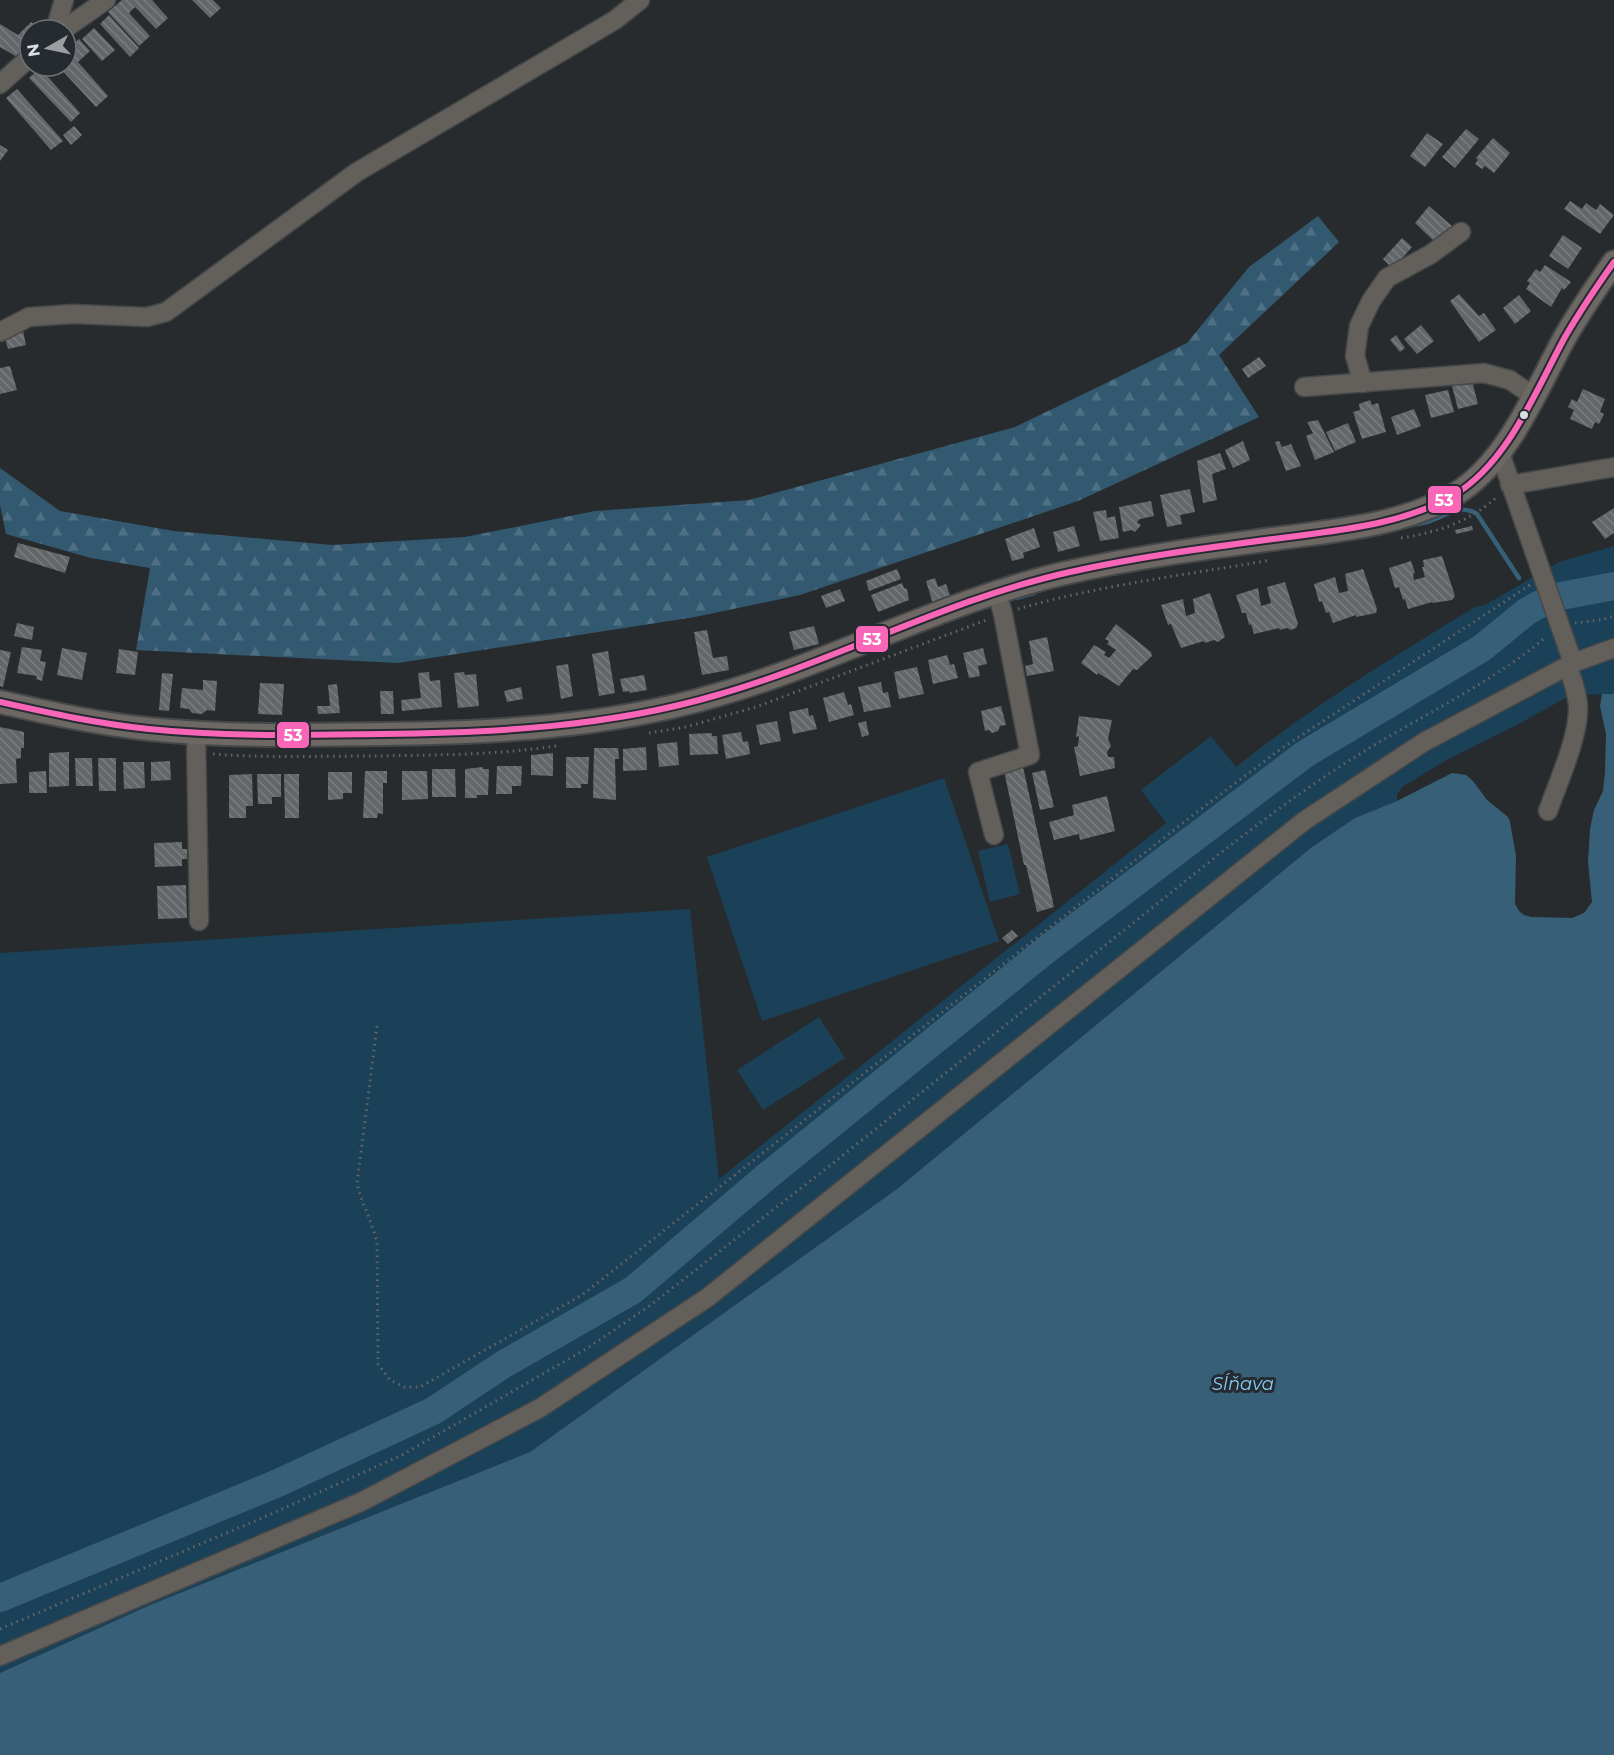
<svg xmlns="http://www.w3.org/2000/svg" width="1614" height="1755" font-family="Montserrat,sans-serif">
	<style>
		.grass { fill: #1a4157 }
		.forest { fill: url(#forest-firs) }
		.water { fill: #376078 }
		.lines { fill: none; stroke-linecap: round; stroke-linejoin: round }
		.stream { stroke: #376078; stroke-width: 4.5 }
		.river { stroke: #376078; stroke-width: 28 }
		.building { fill: url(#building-back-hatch) }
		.minor-casing { stroke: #454849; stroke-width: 21 }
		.major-casing { stroke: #454849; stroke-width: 26 }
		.path { stroke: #676664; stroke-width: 3; stroke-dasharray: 1.5 4.5; stroke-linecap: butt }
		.minor { stroke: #635f5a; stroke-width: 18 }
		.major { stroke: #6d6863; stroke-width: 22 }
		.bus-1-casing { stroke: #252b30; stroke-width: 10 }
		.bus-1 { stroke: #fa66b7; stroke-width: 6 }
		.bus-dot { fill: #d9dee0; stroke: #252b30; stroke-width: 2 }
		.labels { text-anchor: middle; stroke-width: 6; stroke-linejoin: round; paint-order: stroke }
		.water-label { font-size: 18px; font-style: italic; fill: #84ccf8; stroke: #252b30 }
		.line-badge { stroke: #252b30; stroke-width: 2 }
		.badge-label { font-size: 16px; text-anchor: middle; font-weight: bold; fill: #fff }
	</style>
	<defs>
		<pattern id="forest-firs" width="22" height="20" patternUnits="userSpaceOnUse" patternTransform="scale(1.5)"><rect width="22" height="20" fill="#325970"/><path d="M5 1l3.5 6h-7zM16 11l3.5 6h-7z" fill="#4f7084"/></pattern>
		<pattern id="building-back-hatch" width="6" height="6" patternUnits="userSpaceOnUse" patternTransform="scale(1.5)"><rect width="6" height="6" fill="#646769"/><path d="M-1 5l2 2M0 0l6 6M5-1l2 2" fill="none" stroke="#7a7c7e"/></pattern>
	</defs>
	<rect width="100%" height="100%" fill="#282b2d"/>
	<!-- grass -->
	<g class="grass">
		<path d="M1614,546V694L1571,695L1517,725L1445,761L1402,787L1397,795V801L1355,818L1312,847L897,1189L530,1452L150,1605L0,1673V953L690,909L719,1179L1166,823L1141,790L1211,736L1236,767C1311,707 1393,657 1475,607L1485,605L1559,562Z"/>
		<polygon points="944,778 999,941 762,1021 707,857"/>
		<polygon points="1008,844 1020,894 990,902 978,851"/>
		<polygon points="819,1017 845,1058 763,1110 737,1070"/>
	</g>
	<!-- forest -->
	<polygon class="forest" points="1318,216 1339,242 1219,355 1259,417 1078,501 800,595 695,617 398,663 136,650 150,568 91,558 6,534 0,505 0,468 60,511 174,531 332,545 465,537 595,511 749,500 1015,427 1102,385 1187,343 1249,267"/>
	<!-- water -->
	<polygon class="water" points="1602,694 1614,694 1614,1755 0,1755 0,1673 150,1605 530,1452 897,1189 1312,847 1355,818 1397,801 1452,773 1466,775 1473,781 1487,800 1508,817 1510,822 1516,856 1515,904 1519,911 1524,915 1531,917 1572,918 1584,913 1592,902 1588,862 1590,829 1594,810 1603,791 1605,773 1606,734 1600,706"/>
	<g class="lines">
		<!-- stream -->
		<g class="stream">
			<path d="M1411,525C1417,524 1424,523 1430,521C1446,516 1460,503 1477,514L1519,578"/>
			<polyline points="1016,598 1034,593"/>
			<polyline points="1530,599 1534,607"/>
		</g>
		<!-- river -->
		<polyline class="river" points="0,1598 278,1483 433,1411 504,1364 633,1290 766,1177 1046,950 1305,754 1482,648 1526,612 1538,605 1561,596 1614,586"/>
	</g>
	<!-- building -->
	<g class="building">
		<polygon points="122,0 152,0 168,18 156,29 135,7 129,13 150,36 139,46 108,12"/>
		<polygon points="192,0 213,0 221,8 210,18"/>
		<polygon points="109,15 139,48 130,57 100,24"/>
		<polygon points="31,22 41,30 30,30 30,43 17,57 0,47 0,24 18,35"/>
		<polygon points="94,28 115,50 102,61 82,39"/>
		<polygon points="79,39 90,51 78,62 108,96 96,107 58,66 66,66 66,51"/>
		<polygon points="40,68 80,113 71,122 29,78"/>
		<polygon points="17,89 63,141 51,150 6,98"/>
		<polygon points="74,126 82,135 71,145 63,135"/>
		<polygon points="1466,129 1479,139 1455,168 1442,157"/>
		<polygon points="1427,133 1443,144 1425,167 1410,156"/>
		<polygon points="1493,138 1510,153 1494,173 1485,166 1482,169 1475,164 1478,160 1476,158"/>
		<polygon points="0,145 8,150 0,161"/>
		<polygon points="1570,201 1582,209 1586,203 1596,210 1600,204 1614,215 1600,234 1564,209"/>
		<polygon points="1429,206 1452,226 1436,243 1415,223"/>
		<polygon points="1563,235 1582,248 1568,269 1549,256"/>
		<polygon points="1402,238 1412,247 1393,269 1383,259"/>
		<polygon points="1545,265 1571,282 1564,290 1562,288 1551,307 1526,289 1530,283 1527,281 1536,269 1540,272"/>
		<polygon points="1459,294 1479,316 1484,313 1496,330 1479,342 1450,301"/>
		<polygon points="1519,295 1531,311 1515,324 1503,308"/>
		<polygon points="1421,325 1434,341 1417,354 1404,339"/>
		<polygon points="23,331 26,345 8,349 4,335"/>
		<polygon points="1396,335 1405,348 1400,352 1390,340"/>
		<polygon points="1259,357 1266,366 1248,378 1242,369"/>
		<polygon points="10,366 17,390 0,394 0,368"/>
		<polygon points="1472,381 1478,404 1458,409 1452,386"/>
		<polygon points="1583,389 1605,399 1600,412 1604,414 1599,424 1595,422 1592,429 1570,419 1574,410 1568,407 1572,399 1577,402"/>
		<polygon points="1448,390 1454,412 1431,418 1425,395"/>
		<polygon points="1370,400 1372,405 1378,403 1386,432 1362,439 1353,412 1360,410 1359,404"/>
		<polygon points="1414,409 1421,426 1397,435 1391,417"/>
		<polygon points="1318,420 1334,452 1315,460 1306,436 1313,433 1307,422"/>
		<polygon points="1348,423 1356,442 1335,451 1326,432"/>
		<polygon points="1243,441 1250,460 1233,468 1225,450"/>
		<polygon points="1279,441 1282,447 1291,444 1301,466 1286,471 1275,442"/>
		<polygon points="1220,453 1226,469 1212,474 1217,500 1203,503 1197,461"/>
		<polygon points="1190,489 1195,512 1180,515 1182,524 1167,527 1160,495"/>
		<polygon points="1151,501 1154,516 1140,519 1137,522 1141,525 1135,532 1132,530 1123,532 1119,507"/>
		<polygon points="1614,508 1614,533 1605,539 1592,522"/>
		<polygon points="1106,510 1107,518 1115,516 1119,538 1100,541 1093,512"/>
		<polygon points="1074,526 1080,546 1058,552 1053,532"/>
		<polygon points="1472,526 1473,530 1456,534 1455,530"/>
		<polygon points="1034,528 1040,547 1023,553 1024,558 1012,561 1005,539"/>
		<polygon points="18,543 70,557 65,573 14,557"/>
		<polygon points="1442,556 1455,596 1452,600 1433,603 1432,602 1408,609 1405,599 1403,600 1399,587 1395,588 1389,568 1411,561 1415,573 1413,574 1414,580 1425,577 1422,567 1424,567 1423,560"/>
		<polygon points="897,569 901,579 869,591 866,581"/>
		<polygon points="1363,569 1377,609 1376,613 1356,617 1356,615 1333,623 1329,612 1326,613 1322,601 1319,602 1314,584 1335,577 1339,593 1348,591 1345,574"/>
		<polygon points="935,578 938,587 946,584 951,598 933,604 926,581"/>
		<polygon points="1285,582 1298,624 1296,628 1291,630 1287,628 1280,630 1279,628 1254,634 1251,624 1249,625 1246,613 1242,613 1236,595 1258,588 1261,606 1271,603 1267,587"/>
		<polygon points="902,583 904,588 907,589 909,600 878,612 871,595"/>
		<polygon points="840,589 845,601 826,608 821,596"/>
		<polygon points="1210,593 1225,637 1218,642 1214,640 1205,643 1204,641 1181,648 1171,624 1168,625 1161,605 1183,599 1186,616 1195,613 1193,599"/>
		<polygon points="17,623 34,627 32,640 14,636"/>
		<polygon points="1116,624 1151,652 1152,656 1137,670 1133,669 1119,686 1098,673 1097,675 1081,663 1094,645 1106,652 1104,655 1109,658 1116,650 1107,644 1109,641 1105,639"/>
		<polygon points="814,626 819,644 794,650 789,632"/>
		<polygon points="707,630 713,658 727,656 729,670 702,675 694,632"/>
		<polygon points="1047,637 1054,671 1027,676 1025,666 1033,664 1029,641"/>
		<polygon points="22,647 42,650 40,661 46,662 42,681 36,679 37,676 17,673"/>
		<polygon points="62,648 87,653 82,680 57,675"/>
		<polygon points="983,648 987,664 978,666 980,676 969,678 963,653"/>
		<polygon points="119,649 138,652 135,675 116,673"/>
		<polygon points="0,650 11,652 3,687 0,686"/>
		<polygon points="608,651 615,693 599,696 592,654"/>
		<polygon points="947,655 950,665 954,664 958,678 933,684 928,660"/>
		<polygon points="568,664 573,696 561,699 556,666"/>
		<polygon points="917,667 924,694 899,699 894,672"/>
		<polygon points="429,672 430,681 440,680 442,707 402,711 401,700 421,698 418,673"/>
		<polygon points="464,672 465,675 476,674 479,706 458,708 454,673"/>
		<polygon points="162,673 173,674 169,711 159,710"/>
		<polygon points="644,675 647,690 630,693 629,691 623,692 620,679"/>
		<polygon points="203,680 217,681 215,711 207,710 202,714 192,713 189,709 180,708 182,688 203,690"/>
		<polygon points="881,682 883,693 888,692 891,707 864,712 858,687"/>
		<polygon points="260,683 284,684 282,715 258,714"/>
		<polygon points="337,684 340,713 318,714 317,706 330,706 328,685"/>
		<polygon points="521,687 523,699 507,702 504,691"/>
		<polygon points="380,691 393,691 394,714 381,714"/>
		<polygon points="844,692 848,705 851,704 854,715 829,722 823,698"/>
		<polygon points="1001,706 1006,725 1000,726 998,731 992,733 989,730 985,731 981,711"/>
		<polygon points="808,708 809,716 813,715 817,729 793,734 789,712"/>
		<polygon points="1079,716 1112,720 1108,739 1111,746 1107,752 1108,757 1114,757 1115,768 1080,776 1074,747 1078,746 1079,736 1076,737"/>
		<polygon points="777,721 781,741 760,745 756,725"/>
		<polygon points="866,721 869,735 862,737 858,723"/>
		<polygon points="0,727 24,732 24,748 21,748 21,758 16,759 17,783 0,784"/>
		<polygon points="741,732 743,742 748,741 750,754 726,759 722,735"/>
		<polygon points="712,733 712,736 717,736 718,754 690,755 689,734"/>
		<polygon points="677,742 679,765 659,767 657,744"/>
		<polygon points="646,747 647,770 623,771 623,749"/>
		<polygon points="594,748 618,748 619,759 615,759 616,800 593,798"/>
		<polygon points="69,752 69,786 49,787 49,753"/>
		<polygon points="553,753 553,776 531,775 531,755"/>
		<polygon points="566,757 589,757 588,784 581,784 581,788 566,788"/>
		<polygon points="75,758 92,758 93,786 76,786"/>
		<polygon points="98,758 116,758 116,791 99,791"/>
		<polygon points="170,761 171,780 151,781 151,762"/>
		<polygon points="123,762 144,762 145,788 124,789"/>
		<polygon points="497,766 522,766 521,786 512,786 512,794 496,794"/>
		<polygon points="483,767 483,769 489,769 488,795 477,795 477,798 465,798 465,769"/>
		<polygon points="1023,767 1054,907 1037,912 1026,865 1024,865 1004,771"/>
		<polygon points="432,769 455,769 456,797 432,797"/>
		<polygon points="1045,770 1054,807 1040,810 1032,773"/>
		<polygon points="46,771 47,793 29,793 29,772"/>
		<polygon points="365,771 387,771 387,783 383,783 383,814 378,813 377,818 363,818"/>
		<polygon points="402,771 427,771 428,799 402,800"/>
		<polygon points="328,772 352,772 352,793 343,793 343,799 328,800"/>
		<polygon points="252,774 253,806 246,806 246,818 229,818 229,775"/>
		<polygon points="257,774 281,774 281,797 272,797 272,804 258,804"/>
		<polygon points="284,774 299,774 299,818 285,818"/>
		<polygon points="1107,796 1115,831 1080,840 1079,834 1054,840 1049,822 1074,815 1072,805"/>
		<polygon points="182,842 182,849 187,849 187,859 182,859 182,866 155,867 154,843"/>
		<polygon points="186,885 187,918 158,919 157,886"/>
		<polygon points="1012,930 1018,936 1008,944 1002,938"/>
	</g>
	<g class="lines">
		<defs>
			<g id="minor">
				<polyline points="55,30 64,0"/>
				<polyline points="63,30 106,0"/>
				<polyline points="0,84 30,57"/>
				<polyline points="0,332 29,317 73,314 147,317 166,312 357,172 615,20 640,0"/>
				<polyline points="1363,383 1355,356 1359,326 1371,301 1387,278 1431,254 1461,232"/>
				<polyline points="1304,387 1484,373 1510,380 1533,396"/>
				<polyline points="1500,453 1573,663"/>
				<polyline points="1510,485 1614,467"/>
				<polyline points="196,733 199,921"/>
				<path d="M1548,811C1558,783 1577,740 1578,712C1579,696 1572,680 1568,666"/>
				<polyline points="994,835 978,772 1030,755 1003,614 997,593"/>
				<polyline points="0,1656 361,1502 540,1408 707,1298 1304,821 1424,742 1573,663 1614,648"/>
			</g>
			<path id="major" d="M0,702C49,713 99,724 149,729C225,737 304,735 381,734C492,733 609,727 717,695C836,661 948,599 1070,572C1137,557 1205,548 1273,539C1332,531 1401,526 1454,495C1508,463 1536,390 1565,337C1580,311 1597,286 1614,262"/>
		</defs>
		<!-- minor casing -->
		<use href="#minor" class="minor-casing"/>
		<!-- major casing -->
		<use href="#major" class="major-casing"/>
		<!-- path -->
		<g class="path">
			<path d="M1401,538C1439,532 1469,522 1498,496"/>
			<path d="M1018,609C1100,585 1186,575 1271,560"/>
			<polyline points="1575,623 1601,620 1614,616"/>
			<polyline points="649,733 686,727 756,707 989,619"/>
			<path d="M213,754C266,758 320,756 373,756C434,755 496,755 556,746"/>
			<path d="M377,1026L357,1184C362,1205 373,1223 377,1244L378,1364L390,1380L404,1387H420L582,1295L1193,815L1282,748L1530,585"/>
			<path d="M0,1629L262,1518L402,1455L586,1349L648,1307L832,1164L1228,847C1269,816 1311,784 1355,757C1418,717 1489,685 1546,637"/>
		</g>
		<!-- minor -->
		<use href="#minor" class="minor"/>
		<!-- major -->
		<use href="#major" class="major"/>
		<defs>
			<path id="bus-1" d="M0,702C49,713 99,724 149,729C225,737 304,735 381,734C492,733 609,727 717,695C836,661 948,599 1070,572C1137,557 1205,548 1273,539C1332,531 1401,526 1454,495C1508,463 1536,390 1565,337C1580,311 1597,286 1614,262"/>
		</defs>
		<!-- bus-1 casing -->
		<use href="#bus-1" class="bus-1-casing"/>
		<!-- bus-1 -->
		<use href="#bus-1" class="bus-1"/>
	</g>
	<!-- markers -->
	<circle class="bus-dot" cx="1524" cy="415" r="5"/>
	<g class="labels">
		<!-- water labels -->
		<g class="water-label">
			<text x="1243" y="1390">Sĺňava</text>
		</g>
	</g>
	<g class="line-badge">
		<rect x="1427" y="485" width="35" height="29" rx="6" fill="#fa66b7"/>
		<rect x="855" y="625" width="34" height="28" rx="6" fill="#fa66b7"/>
		<rect x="276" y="721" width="34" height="28" rx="6" fill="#fa66b7"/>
	</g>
	<g class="badge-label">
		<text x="1444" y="506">53</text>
		<text x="872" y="645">53</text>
		<text x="293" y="741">53</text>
	</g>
	<!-- north arrow -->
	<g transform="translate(48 48) rotate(261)"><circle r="28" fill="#252b30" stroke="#6d7376" stroke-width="1.5"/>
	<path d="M0-4.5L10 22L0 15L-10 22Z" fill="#9b9fa1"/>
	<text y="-9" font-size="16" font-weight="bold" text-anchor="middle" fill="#d9dee0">N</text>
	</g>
</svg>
